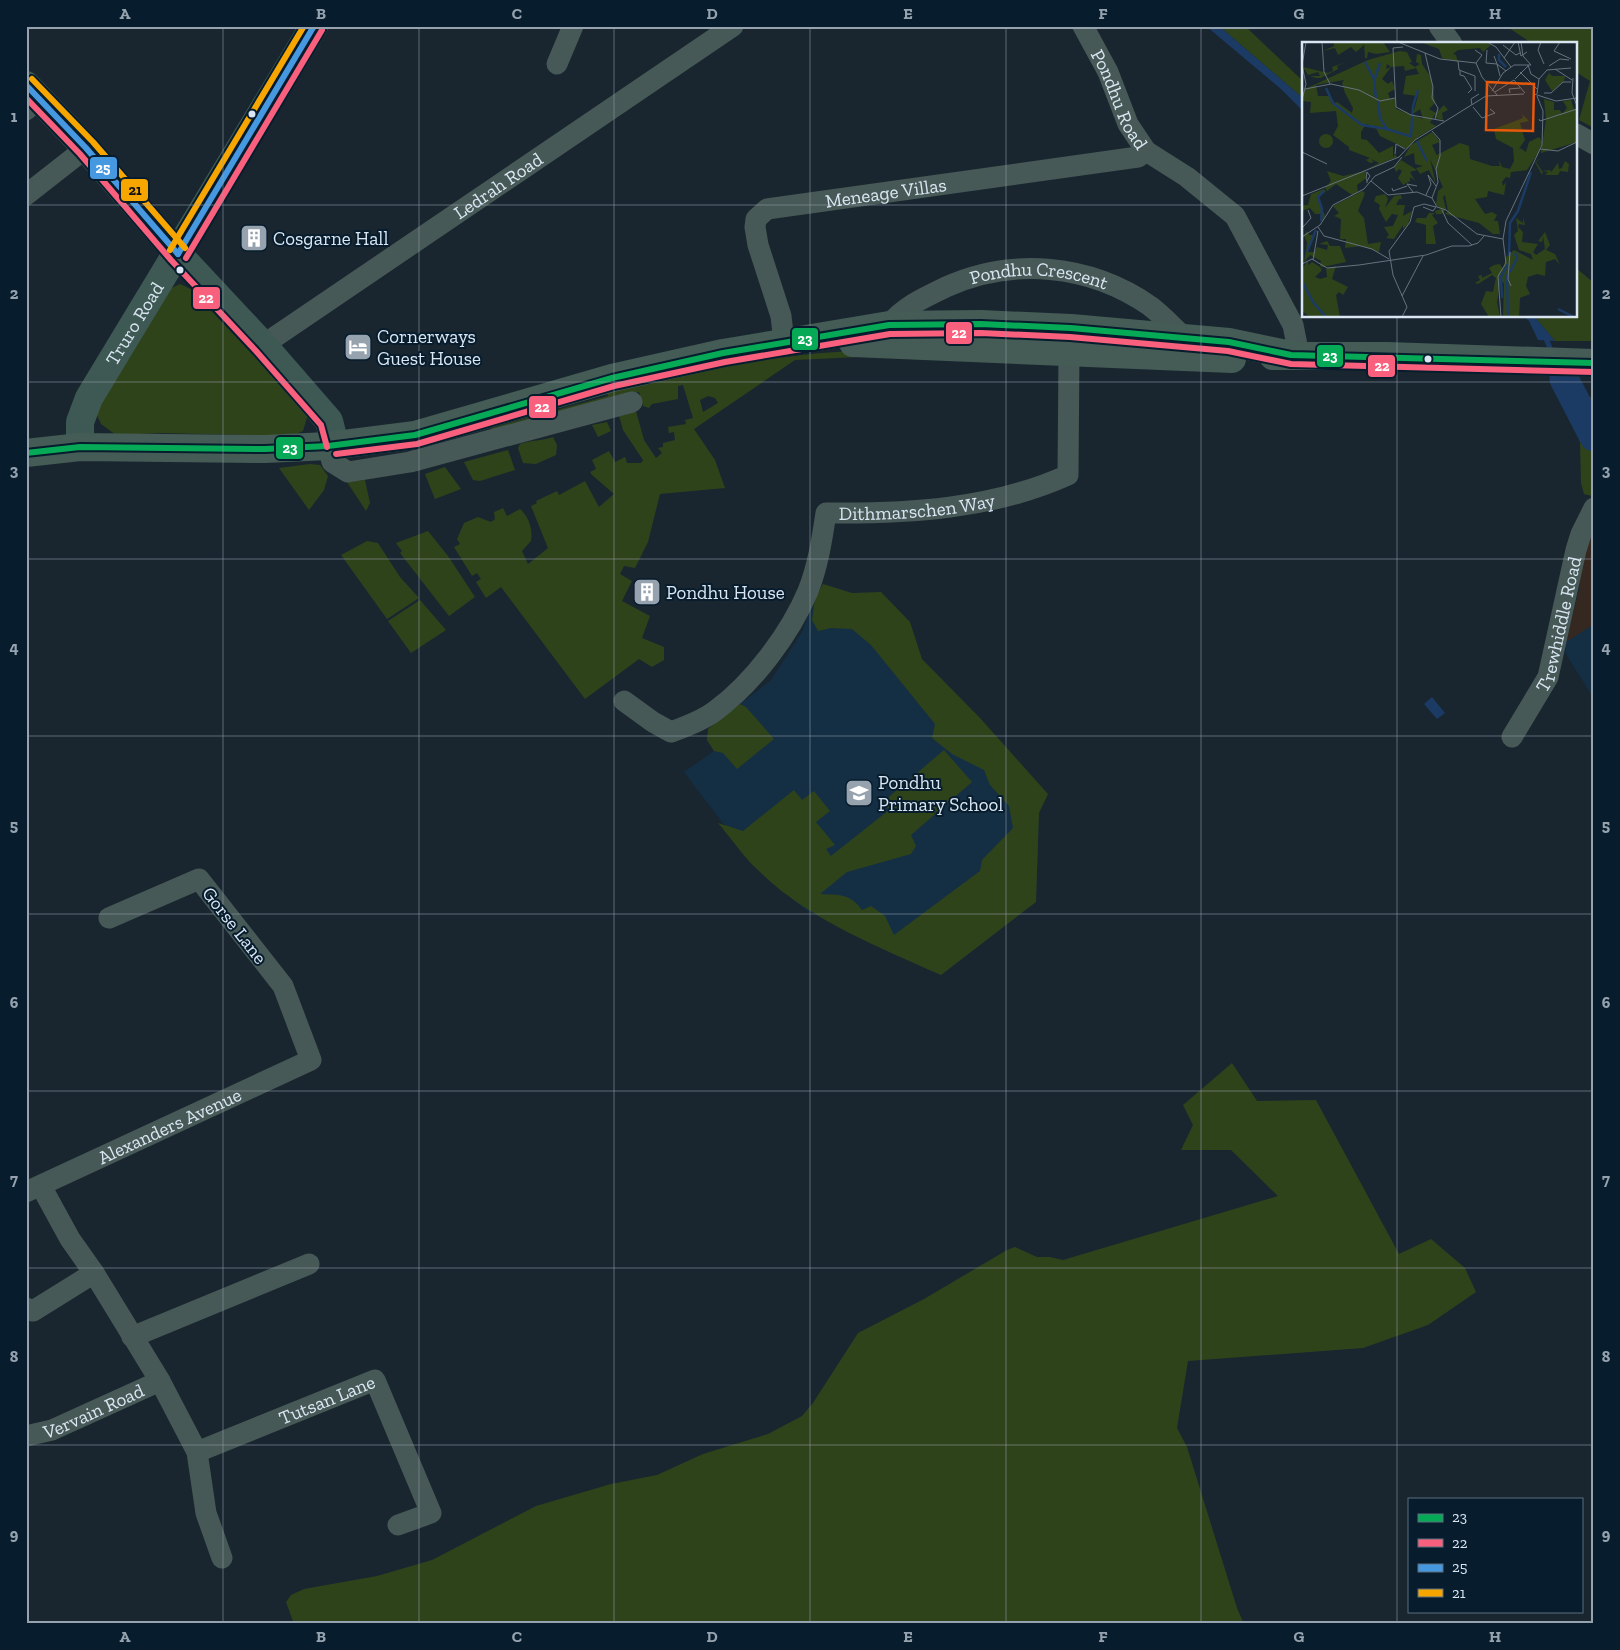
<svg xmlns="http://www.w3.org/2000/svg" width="1620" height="1650" font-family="'Zilla Slab',serif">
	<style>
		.built { fill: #142f44 }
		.industrial { fill: #342820 }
		.green { fill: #2f431a; fill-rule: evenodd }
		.water { fill: #1c3b64 }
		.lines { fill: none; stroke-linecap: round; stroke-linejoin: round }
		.stream { stroke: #1c3b64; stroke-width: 5 }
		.river { stroke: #1c3b64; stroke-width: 29 }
		.minor { stroke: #475956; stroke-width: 21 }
		.major { stroke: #3e5953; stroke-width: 28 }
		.highway { stroke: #445c55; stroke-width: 28 }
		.bus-1-casing { stroke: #071d2e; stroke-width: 10 }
		.bus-2-casing { stroke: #071d2e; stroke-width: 10 }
		.bus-3-casing { stroke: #071d2e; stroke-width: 10 }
		.bus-4-casing { stroke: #071d2e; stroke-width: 10 }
		.bus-1 { stroke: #06aa56; stroke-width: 6 }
		.bus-2 { stroke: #f8607d; stroke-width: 6 }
		.bus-3 { stroke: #4699e1; stroke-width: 6 }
		.bus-4 { stroke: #f7a600; stroke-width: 6 }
		.grid { fill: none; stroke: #96a3af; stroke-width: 1; stroke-opacity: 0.55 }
		.bus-dot { fill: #dae7f3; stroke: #071d2e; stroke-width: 2 }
		.labels { text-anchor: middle; stroke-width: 4; stroke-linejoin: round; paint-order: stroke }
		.street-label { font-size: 19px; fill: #dae7f3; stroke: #071d2e }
		.poi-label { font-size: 19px; fill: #dae7f3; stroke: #071d2e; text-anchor: start }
		.inset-river { fill: none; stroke: #1c3b64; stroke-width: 2.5 }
		.inset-road { fill: none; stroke: #66737e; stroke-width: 1 }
		.view { fill: #e8590c; fill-opacity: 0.15; stroke: #e8590c; stroke-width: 2.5 }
		.inset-edge { fill: none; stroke: #dae7f3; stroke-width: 2.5 }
		.line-badge { stroke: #071d2e; stroke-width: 2 }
		.badge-label { font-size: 14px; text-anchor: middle; font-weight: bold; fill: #fff }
		.pale-badge-label { font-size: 14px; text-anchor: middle; font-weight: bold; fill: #111 }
		.neatline { fill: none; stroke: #96a3af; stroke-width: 2 }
		.grid-label { font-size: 16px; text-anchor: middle; font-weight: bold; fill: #96a3af }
	</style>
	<rect width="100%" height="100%" fill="#192630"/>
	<!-- built -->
	<g class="built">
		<polygon points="1594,524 1594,699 1566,654 1566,642 1579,590 1583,551"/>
		<polygon points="815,598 877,638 1039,813 1036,902 941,975 879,947 806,910 760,872 684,772 714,751 707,740 708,729 771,680 802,632"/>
	</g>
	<!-- industrial -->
	<polygon class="industrial" points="1589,530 1594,537 1594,624 1566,642 1579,590 1583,551"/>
	<!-- green -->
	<g class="green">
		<polygon points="1219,26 1245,26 1304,82 1304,99"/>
		<polygon points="1506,26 1594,26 1594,128 1579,120 1590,81 1576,72 1576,44 1533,44"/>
		<polygon points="1576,268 1594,283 1594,341 1555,341 1534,316 1576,316"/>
		<polygon points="180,284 197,292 308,414 303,431 292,436 161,433 116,435 101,424 95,411 165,291"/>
		<path d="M876,350L966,352L795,360L694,429L715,460L725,488L660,494L648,542L635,568L624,566L620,574L632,581L622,601L650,616L642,638L664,647V660L652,667L639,659L585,699L501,587L486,598L476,582L481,579L477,573L472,576L454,547L460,544L457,539L464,523L478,517L491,522L495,519L494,512L503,508L507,516L520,509C529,517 533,529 531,541L522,551L528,564L548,548L531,506L537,503L536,501L557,491L559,495L585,481L599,507L614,494L592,475L590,472L596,469L592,460L609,451L615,462L625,457L627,463H641L643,460L623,430L619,416L636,411L644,440L656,458L662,453L658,448L663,447V443L675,440L674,432L669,433L668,427L686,424L685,420L693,418L683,385L678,386V399L652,404L649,408L643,406L639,392L492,432L491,428L608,396L607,392C696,371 784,352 876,350ZM708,396L715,398L718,403L703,412L700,400Z"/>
		<polygon points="1583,393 1594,399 1594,432 1576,398"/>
		<polygon points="1572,400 1594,448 1594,496 1592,496 1584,494 1581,483 1580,442 1566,403"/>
		<polygon points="607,422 611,431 598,437 592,425"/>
		<path d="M553,437L557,445L556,455L536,464L523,463L518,448L520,444C532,440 541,441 553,437Z"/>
		<polygon points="508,450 515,470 480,481 473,480 464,462"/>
		<polygon points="310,464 320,465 328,476 324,490 309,510 279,468"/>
		<polygon points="445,467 461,489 435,499 425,474"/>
		<polygon points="365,480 370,503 366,511 347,482"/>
		<polygon points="428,531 448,556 475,597 449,616 400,553 402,551 396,543"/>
		<polygon points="367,541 378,543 400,577 419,598 387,619 341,555"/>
		<path d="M823,584L852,593L881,592L910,622L922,659L980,718L1048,794L1039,813L1036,902L941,975C879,947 809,920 760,872C744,858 732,839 718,823L743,831L794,790L802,800L814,791L830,811L816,822L835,845L826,849L831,856L889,810L883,802L944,750L972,782L911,835L916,846L911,854L847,872L820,894C838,895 850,893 862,910L871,906L885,916L894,935L980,871L982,860L1013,828L1009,806L990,785L984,770L952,754L932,738L935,724L871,645L852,629L831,628L818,631L812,620L815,598Z"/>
		<polygon points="420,600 446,630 411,653 388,621"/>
		<polygon points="740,704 746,707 774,739 737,769 723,753 714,751 707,740 708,729"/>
		<polygon points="1232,1063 1257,1101 1316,1100 1399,1254 1431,1239 1465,1268 1476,1292 1428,1325 1363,1348 1188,1361 1177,1428 1187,1447 1237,1608 1244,1624 294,1624 286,1602 291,1595 304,1589 377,1576 432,1560 536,1506 611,1484 657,1475 703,1454 768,1434 802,1416 813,1403 858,1333 924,1299 1007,1250 1015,1247 1037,1257 1050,1257 1063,1260 1278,1196 1231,1150 1181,1150 1193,1125 1183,1105"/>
	</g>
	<!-- water -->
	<g class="water">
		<polygon points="1206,26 1219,26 1304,99 1304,112 1281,89"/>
		<polygon points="1524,316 1534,316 1555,341 1538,340 1529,321"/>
		<polygon points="1576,398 1594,432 1594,448 1572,400"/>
		<polygon points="1432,697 1445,713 1437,719 1424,704"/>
	</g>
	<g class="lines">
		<!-- stream -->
		<g class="stream">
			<polyline points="1545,336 1552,353"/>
			<polyline points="1560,370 1564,379"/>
		</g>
		<!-- river -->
		<polyline class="river" points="1564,379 1594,437"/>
		<!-- minor -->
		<g class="minor">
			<path id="s1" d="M1083,26L1108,72L1128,124L1146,151L1187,177L1235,216L1293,325L1299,355"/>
			<polyline points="1439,26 1452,44"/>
			<polyline points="557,64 573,26"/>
			<polyline points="26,110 39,98"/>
			<polyline points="1576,134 1594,144"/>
			<polyline points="26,195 86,148"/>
			<path id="s2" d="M889,325C903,307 925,297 946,287C1012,257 1090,264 1150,306C1162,315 1173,327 1184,337"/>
			<path id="s3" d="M784,342L781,316L758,245L755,227L756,219L767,209L1138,157L1146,151"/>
			<path id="s4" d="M263,345L733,26"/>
			<polyline points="328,446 332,462 348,472 410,462 632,402"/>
			<path id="s5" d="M624,701L653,722L671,732C685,727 703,720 715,711C753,683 790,634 808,591C818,566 822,539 826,513C908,514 993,509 1068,475L1069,351"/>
			<path id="s6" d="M1512,737L1548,677L1576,550L1581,534L1594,508"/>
			<polyline points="41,1186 70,1239 94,1273 160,1381 197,1452 206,1513 222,1558"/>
			<path id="s7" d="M26,1192L311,1060L283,986L199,879L109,918"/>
			<polyline points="26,1308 33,1311 94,1273"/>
			<polyline points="132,1337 309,1264"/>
			<path id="s8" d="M26,1436L52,1430L160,1381"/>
			<path id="s9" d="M197,1452L375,1380L431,1513L398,1525"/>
		</g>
		<!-- major -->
		<g class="major">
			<polyline points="26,85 86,148 178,254 263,345 329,421 335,445"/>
			<path id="s10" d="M80,447V422L89,398L314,26"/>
		</g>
		<!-- highway -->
		<g class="highway">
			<polyline points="853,343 1232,359"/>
			<polyline points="1273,356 1387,356 1594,363"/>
			<polyline points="26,453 80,447 265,449 328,446 415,435 612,378 723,353 889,325 981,324 1071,328 1229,342 1291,355"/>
		</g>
		<defs>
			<polyline id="bus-1" points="26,453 80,447 265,449 328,446 415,435 612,378 723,353 889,325 981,324 1071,328 1229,342 1291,355 1594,363"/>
			<g id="bus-2">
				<polyline points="26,98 80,154 171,260 256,351 321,425 327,447"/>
				<polyline points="186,258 322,30"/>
				<polyline points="336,454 417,444 614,386 725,362 890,334 981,333 1070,337 1228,351 1291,364 1594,372"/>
			</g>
			<g id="bus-3">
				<polyline points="26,85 86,148 178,254"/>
				<polyline points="178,254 314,26"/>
			</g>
			<g id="bus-4">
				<polyline points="32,79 93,142 185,248"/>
				<polyline points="170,250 304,26"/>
			</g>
		</defs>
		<!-- bus-1 casing -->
		<use href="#bus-1" class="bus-1-casing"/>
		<!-- bus-2 casing -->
		<use href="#bus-2" class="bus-2-casing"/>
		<!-- bus-3 casing -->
		<use href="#bus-3" class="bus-3-casing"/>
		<!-- bus-4 casing -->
		<use href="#bus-4" class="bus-4-casing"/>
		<!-- bus-1 -->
		<use href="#bus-1" class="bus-1"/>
		<!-- bus-2 -->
		<use href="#bus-2" class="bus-2"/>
		<!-- bus-3 -->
		<use href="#bus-3" class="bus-3"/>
		<!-- bus-4 -->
		<use href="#bus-4" class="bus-4"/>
	</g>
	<!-- grid -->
	<path class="grid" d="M223,26V1624M419,26V1624M614,26V1624M810,26V1624M1006,26V1624M1201,26V1624M1397,26V44M26,205H1304M1576,205H1594M1397,316V1624M26,382H1594M26,559H1594M26,736H1594M26,914H1594M26,1091H1594M26,1268H1594M26,1445H1594"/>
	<!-- icons -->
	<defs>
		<symbol id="building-square" viewBox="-11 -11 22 22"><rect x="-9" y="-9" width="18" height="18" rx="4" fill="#96a3af" stroke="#071d2e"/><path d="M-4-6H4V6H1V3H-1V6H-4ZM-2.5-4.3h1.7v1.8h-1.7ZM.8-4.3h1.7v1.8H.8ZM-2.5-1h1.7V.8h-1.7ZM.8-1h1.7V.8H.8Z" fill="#fff"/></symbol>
		<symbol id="hotel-square" viewBox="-11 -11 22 22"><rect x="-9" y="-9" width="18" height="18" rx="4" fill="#96a3af" stroke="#071d2e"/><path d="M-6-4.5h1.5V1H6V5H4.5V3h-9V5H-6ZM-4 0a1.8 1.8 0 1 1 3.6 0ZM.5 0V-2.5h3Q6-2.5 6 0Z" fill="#fff"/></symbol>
		<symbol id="school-square" viewBox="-11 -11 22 22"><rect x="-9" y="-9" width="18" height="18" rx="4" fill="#96a3af" stroke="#071d2e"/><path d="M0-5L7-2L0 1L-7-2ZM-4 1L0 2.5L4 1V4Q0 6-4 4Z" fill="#fff"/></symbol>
	</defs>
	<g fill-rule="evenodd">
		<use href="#building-square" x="238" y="222" width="32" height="32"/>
		<use href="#hotel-square" x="342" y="331" width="32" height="32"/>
		<use href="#building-square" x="631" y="576" width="32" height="32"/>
		<use href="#school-square" x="843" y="777" width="32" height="32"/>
	</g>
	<!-- markers -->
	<g class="bus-dot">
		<circle cx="252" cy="114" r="4.5"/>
		<circle cx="180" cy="270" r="4.5"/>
		<circle cx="1428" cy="359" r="4.5"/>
	</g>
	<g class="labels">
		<!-- street labels -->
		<g class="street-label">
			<text dy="7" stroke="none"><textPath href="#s1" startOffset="82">Pondhu Road</textPath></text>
			<text dy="7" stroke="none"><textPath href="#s4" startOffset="284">Ledrah Road</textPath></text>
			<text dy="7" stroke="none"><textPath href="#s3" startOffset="262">Meneage Villas</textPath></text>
			<text dy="7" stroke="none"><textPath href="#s2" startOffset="165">Pondhu Crescent</textPath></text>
			<text dy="7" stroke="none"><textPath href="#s10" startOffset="138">Truro Road</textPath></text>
			<text dy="7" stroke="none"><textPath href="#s5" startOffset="430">Dithmarschen Way</textPath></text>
			<text dy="7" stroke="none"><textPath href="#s6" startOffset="124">Trewhiddle Road</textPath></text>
			<text transform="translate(235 925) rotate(52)" y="7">Gorse Lane</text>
			<text dy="7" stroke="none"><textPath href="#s7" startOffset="158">Alexanders Avenue</textPath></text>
			<text dy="7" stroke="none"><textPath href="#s9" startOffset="140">Tutsan Lane</textPath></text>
			<text dy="7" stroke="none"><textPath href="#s8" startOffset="72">Vervain Road</textPath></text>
		</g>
		<!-- poi labels -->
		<g class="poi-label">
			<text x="273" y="245">Cosgarne Hall</text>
			<text x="377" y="343">Cornerways<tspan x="377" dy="22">Guest House</tspan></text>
			<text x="666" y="599">Pondhu House</text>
			<text x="878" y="789">Pondhu<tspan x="878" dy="22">Primary School</tspan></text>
		</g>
	</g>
	<!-- overview -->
	<g transform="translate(1302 42)">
		<rect width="275" height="275" fill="#192630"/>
		<path d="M32,0H61L62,3L54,10L49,5L36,13L33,6L21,9L32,4ZM62,0H81L88,10L74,12L66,10L65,16H63ZM183,0L189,3L181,10L178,6L156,8L151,12L154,13L156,20L140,16L137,7L121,1ZM98,9L105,10L110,20L107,21L113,25L118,22L114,20L115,12L119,13L120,22L128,34L131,46L133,61L127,67L134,71L142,63L146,68L140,71L141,78L134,76L133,72L128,81L134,84L116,95L105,107L78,94L74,86L64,82L59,90V97L65,98L77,111L91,104V115L93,112L95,115L63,128L77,121L69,117L72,120L68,121L64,118L68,116L47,108V105L31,93L36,84L34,69L8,71L9,60L0,59L3,47L66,18ZM85,22L89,25L102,24L103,29L114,26L117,32L104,34L101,52L115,54L117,50L111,72L118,67L121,77L94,67L93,57H88L86,51L93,47L90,39L86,42L80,37L89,25L84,27ZM42,38L40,41L43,51L51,66L58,67L51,66L50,71L35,60L30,62L27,54H16L14,43ZM44,20L35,24L36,27L19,36H14L8,34H18L16,30L6,33L1,25L26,31L31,29L30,25ZM247,31L250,34H263L262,39L250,49L243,38ZM242,57L252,60V68H258L260,72L265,66L261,59L269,58L272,67H275V100L239,111L244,77ZM220,72L227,79L218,81L223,98L216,108L218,106L224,110L227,100L237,95L240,100L236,111L225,128L209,130L208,136L204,135L200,140L201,144L204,140L202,153L186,149L185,155L173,157L183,172L190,170L195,173L192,179H196L198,192H191L177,181L143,172L146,169L143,153L141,155L144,167L140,172H134L133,169L139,167L134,162L136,149L141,145L128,117L134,142L127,128L118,132L114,126L121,124L113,122L112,111L102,115L109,103L130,90L138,100L130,103L136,116L135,113L158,101L167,104L168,117L190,124H198L197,118L200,125L208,127L212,119L211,106L194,97L192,87L221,76ZM17 99a7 7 0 1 1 14 0a7 7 0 1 1-14 0ZM239,116L237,118L234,120L240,129L248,128L249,130L256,121L257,127L260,126L263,119L267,122L266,130L258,129L256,133H243L246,130L241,129L240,133L233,120ZM99,118L115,128L108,130L113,139L108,135V139L101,143L96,136L100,129L97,127L94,130L92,125ZM25,129L41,134L64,129L63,137L55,143L56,150L50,153L34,142L25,149L23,146L29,139ZM22,147L24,150L17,152L16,156L23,174L20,179L19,172H13L8,166L0,169V163H6L9,152ZM60,149L63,151L56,169L62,176L66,202L79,200L77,210L59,204L43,206L44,197H38L39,177L32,174L37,171L31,164ZM83,152L86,157L83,166L92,154L99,153L100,157H97L94,163H103L101,174L110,169L106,182L101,187V183L92,197L84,196L87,193L82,185L91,184L96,173L90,172L84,180L77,167L78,163L72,159L74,154ZM127,171H133L130,173L136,181L131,184L134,202H124V183L113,180L115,176H124ZM221,175L223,183L217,182L216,185L221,190L220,200L236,202L231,210L234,213L243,207L241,194L240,200L236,199L243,190L248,203L244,208L253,212L258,223L253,217L244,220L243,234L235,232L226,235L224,244L228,252L218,256L217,275L201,274L202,242L199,237L195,260L198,275H187L179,262L184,249L191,250L194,236L190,233L176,242L173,241L178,238L176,234L180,233V236L190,231L187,226L192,223L198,222L201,227L204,215L212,208L231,218L229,212L217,208L212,193L216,189L214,176L221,181ZM5,189L7,193H12L6,210H12L15,205L25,208L26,203L17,202L25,199L28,204H38L44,220L21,225L18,224L19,219L8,213L2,220L5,201L2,193ZM5,219L7,223L10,220L18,225L20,228L13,235L18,237L25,235L24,227L34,224L30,237L46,245L41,253L37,250L34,253L38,275H8L0,269V228Z" fill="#2f431a" fill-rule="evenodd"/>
		<path class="inset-river" d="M197,12V18L204,25M63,20L72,37M24,46L31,61L60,83L85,87M74,56L72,39L78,21M76,59L78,76L85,87L110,95M109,94L111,64L116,48M115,99L125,119M19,179L20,167L16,155L22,149M5,210L14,188M207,214L208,181L216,169L229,130M208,230L215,216L213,211M205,232L206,275M0,239L11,260L24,275M200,256L199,235L206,222M256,267L272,275"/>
		<path class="inset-road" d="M20,0L22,30L28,42M96,0L138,17L174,21L180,35L195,53M185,0L194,5L209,25M216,0L219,14L225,10M219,0L221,14L229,23M239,0L236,8L242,22M258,0L252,9L269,17M201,3L214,13L218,11M101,5L91,6L94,65L109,73L142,79M173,8L180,13L174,21M185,8L184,21L195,22L198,34M123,11L131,45L130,56L136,66L133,77M192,14L195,22L204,29M202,16L213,0M156,19L157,28L173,34V49M226,23L229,32L237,37M247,24L258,17L267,18M253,27L270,38M158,29V33L162,34L170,47L166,51M218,30L235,47M271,36L270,51L275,64M213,37L226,24M3,47L29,42L57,48L78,59L93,56M190,49L201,31L212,23H229M193,50L212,38L223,51M208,51L207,47L218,46M242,51H249L261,40H269M232,52L254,59L275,56M235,52L237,37L245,28L269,26M0,58L4,42L0,23L4,0M170,63L169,57L177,52M171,65L180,76L193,71L188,67M237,77L238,79L275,67M238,107L256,109L275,100M0,110L25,122M93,112L94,102L103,107M65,139L68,134L65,130L64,136L65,138V141M69,139L86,153L115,150L130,156L135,165L144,168L175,192L201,197M90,146L91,149L105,144M111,150L105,142L115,144M124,153L129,142L126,133L134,144M0,154L97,115L113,98L184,54L222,52M130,156L136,140L134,127L138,114V98L130,89M121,165L131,169L134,165M140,168L146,181L170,203M1,185L9,176L6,168M16,185L22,194L70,207L87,217M0,195L18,183L31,163L62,147L73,134L92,125L100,115M208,210L206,237L209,244M11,218L16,189M0,222L10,217L25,226L57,223L124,213L150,204H167L176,201L182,194M100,254L121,214M100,275L105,265L91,233L87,209L108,180L112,165L122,162L134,165M199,275L196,234L204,221L201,197L204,179L240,103L241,69L235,54"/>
		<path class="view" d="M185,40L232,42L231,89L184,88Z"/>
		<rect width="275" height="275" class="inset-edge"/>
	</g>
	<g class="line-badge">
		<rect x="89" y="156" width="29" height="24" rx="5" fill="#4699e1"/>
		<rect x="120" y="178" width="29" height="24" rx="5" fill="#f7a600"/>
		<rect x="192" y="286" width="29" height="24" rx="5" fill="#f8607d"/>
		<rect x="945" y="321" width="28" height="24" rx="5" fill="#f8607d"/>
		<rect x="791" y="327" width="28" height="24" rx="5" fill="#06aa56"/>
		<rect x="1316" y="344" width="28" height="24" rx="5" fill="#06aa56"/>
		<rect x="1367" y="354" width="29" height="24" rx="5" fill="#f8607d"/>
		<rect x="528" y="395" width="29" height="24" rx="5" fill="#f8607d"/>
		<rect x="275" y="436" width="29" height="24" rx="5" fill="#06aa56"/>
	</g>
	<g class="badge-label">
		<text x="103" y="173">25</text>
		<text x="206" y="303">22</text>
		<text x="959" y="338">22</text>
		<text x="805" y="344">23</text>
		<text x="1330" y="361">23</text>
		<text x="1382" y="371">22</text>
		<text x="542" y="412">22</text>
		<text x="290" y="453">23</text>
	</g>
	<g class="pale-badge-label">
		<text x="135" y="195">21</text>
	</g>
	<!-- border -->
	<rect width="1620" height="1650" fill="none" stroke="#071d2e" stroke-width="55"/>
	<!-- legend -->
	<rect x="1408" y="1498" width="175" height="115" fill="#071d2e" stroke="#5b6e7d"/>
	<rect x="1418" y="1514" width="25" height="8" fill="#06aa56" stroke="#5b6e7d"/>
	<text x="1452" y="1522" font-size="15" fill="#dae7f3">23</text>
	<rect x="1418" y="1539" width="25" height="8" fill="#f8607d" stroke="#5b6e7d"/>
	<text x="1452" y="1548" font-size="15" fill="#dae7f3">22</text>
	<rect x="1418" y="1564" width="25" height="8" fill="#4699e1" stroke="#5b6e7d"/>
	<text x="1452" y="1572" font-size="15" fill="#dae7f3">25</text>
	<rect x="1418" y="1589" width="25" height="8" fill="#f7a600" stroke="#5b6e7d"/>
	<text x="1452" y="1598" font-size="15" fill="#dae7f3">21</text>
	<rect x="28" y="28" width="1564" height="1594" class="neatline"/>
	<g class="grid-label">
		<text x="125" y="19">A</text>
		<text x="321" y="19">B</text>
		<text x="517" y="19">C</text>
		<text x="712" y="19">D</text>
		<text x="908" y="19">E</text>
		<text x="1103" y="19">F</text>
		<text x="1299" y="19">G</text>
		<text x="1495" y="19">H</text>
		<text x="14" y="122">1</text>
		<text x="1606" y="122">1</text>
		<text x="14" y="299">2</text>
		<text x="1606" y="299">2</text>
		<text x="14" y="476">3</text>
		<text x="1606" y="476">3</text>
		<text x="14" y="653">4</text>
		<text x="1606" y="653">4</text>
		<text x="14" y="831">5</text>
		<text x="1606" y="831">5</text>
		<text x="14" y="1008">6</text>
		<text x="1606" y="1008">6</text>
		<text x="14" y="1185">7</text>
		<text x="1606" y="1185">7</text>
		<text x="14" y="1362">8</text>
		<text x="1606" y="1362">8</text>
		<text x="14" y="1540">9</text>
		<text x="1606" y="1540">9</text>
		<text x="125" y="1642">A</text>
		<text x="321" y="1642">B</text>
		<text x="517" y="1642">C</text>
		<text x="712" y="1642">D</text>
		<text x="908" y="1642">E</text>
		<text x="1103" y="1642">F</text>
		<text x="1299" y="1642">G</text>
		<text x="1495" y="1642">H</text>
	</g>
</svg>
